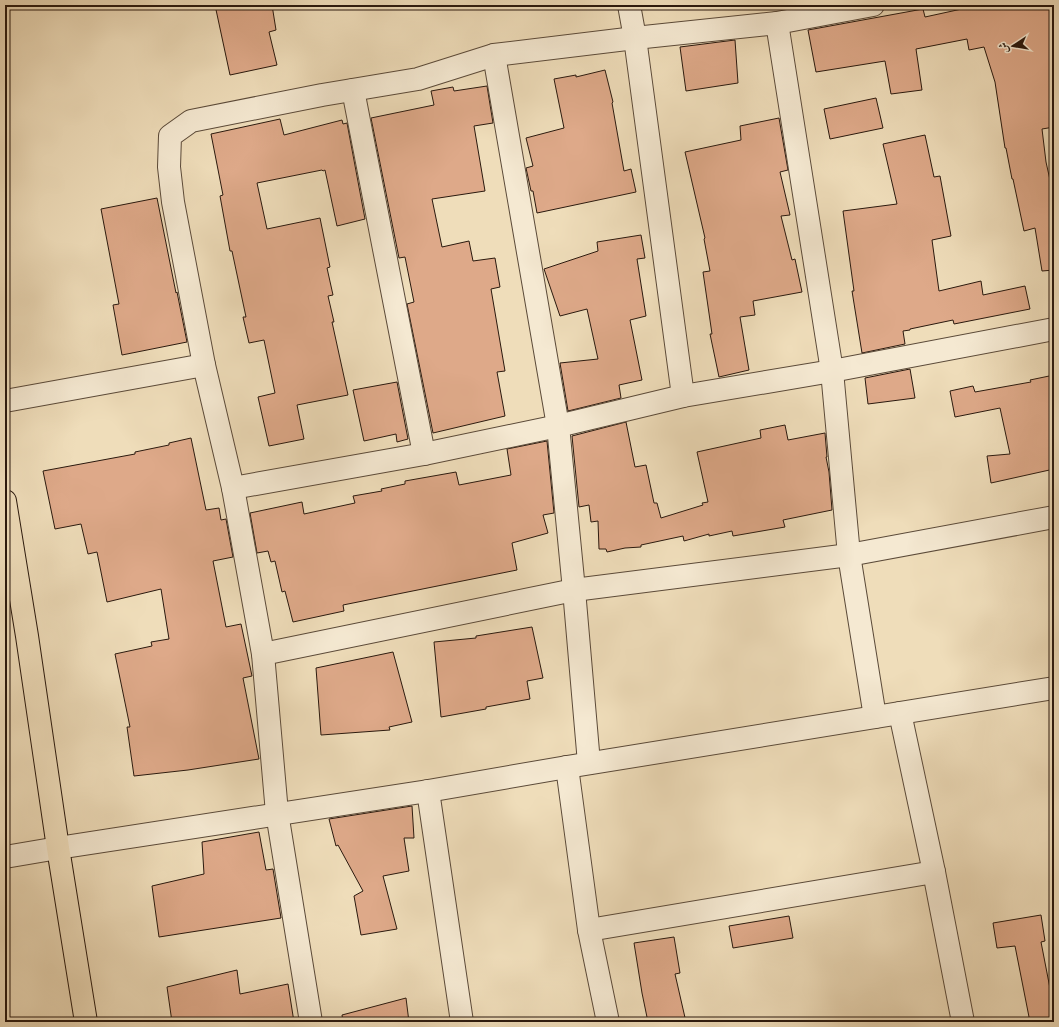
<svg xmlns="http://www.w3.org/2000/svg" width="1059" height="1027" font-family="'Libre Bodoni',Amiri,serif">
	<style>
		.building { fill: #dea989; stroke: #2a190e }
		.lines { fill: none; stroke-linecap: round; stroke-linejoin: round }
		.minor-casing { stroke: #5b4a39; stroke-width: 24 }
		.major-casing { stroke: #2a190e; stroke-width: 24 }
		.minor { stroke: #f5e9d2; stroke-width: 22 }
		.major { stroke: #efddba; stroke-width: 22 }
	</style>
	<rect width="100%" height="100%" fill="#efddba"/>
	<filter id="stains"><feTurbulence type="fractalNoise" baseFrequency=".005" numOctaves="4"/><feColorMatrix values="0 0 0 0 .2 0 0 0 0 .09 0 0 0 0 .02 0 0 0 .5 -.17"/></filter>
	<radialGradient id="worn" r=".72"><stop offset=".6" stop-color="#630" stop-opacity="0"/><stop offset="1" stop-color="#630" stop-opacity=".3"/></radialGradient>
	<!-- building -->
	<g class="building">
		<polygon points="215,5 272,5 276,30 269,32 277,65 230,75"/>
		<polygon points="980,5 1054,5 1054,127 1042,129 1046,162 1054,198 1054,270 1042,271 1035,228 1024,231 1013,179 1012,179 1006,148 1005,148 995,82 984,47 969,50 967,39 916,49 922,90 891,94 885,61 816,72 808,30 923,9 925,17"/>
		<polygon points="735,40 738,83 686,91 680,47"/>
		<polygon points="605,70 613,102 612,103 624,171 631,169 636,192 537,213 533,191 531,191 526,168 533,166 526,138 564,128 554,79 576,75 576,77"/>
		<polygon points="487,86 493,123 474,126 485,191 432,199 442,247 469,241 473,261 495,258 500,287 491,289 505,371 497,372 505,416 433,433 407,304 414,302 405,257 399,258 371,118 434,105 431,91 453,87 454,91"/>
		<polygon points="876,98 883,128 830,139 824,109"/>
		<polygon points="779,118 788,170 780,172 790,215 781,216 792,260 795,259 802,292 753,301 755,315 740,317 749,370 719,377 710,334 712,334 703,272 710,271 704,239 705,238 685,152 741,140 740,126"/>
		<polygon points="280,119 284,135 342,120 343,124 347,123 365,219 337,226 325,170 323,171 322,170 257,183 267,229 320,218 330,267 327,268 333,295 328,296 334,322 332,322 348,395 297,405 304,439 269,446 258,397 275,393 264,340 249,343 243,317 246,317 232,251 230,251 220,196 223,195 211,134"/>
		<polygon points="925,135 934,177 940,176 951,236 932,240 939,291 981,281 983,295 1025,286 1030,309 954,324 953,320 910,329 910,330 903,331 905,344 862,353 852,291 854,291 843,211 897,204 883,144"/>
		<polygon points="157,198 176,293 177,292 187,342 122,355 113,305 119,304 101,209"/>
		<polygon points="641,235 645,258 637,259 646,316 630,320 642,380 619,385 621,398 568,411 560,363 598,359 587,309 560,316 544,269 598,251 597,242"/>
		<polygon points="910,369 915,398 868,404 865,378"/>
		<polygon points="1054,375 1054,469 991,483 987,456 1010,454 1000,408 955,417 950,391 973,386 975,392 1031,382 1030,380"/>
		<polygon points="397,382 408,439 397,442 396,434 364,441 353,390"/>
		<polygon points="626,422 635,467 646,465 654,503 657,503 661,518 703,505 702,503 708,502 697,452 761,438 760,430 785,425 788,440 825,433 827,457 826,457 829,472 832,510 783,520 785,527 733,536 732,531 709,536 709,534 684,541 683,536 641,545 641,547 625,548 607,552 606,549 599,549 598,521 591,522 589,505 579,507 572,436"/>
		<polygon points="191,438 206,510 219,508 221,520 226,519 233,557 213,561 226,627 241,624 252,676 243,678 259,759 188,770 134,776 127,727 130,727 115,654 152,646 151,642 169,639 161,589 107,602 97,552 88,554 81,524 55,529 43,471 135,454 135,452 169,445 169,443"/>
		<polygon points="547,441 554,513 543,515 548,533 512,543 517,570 343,605 344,611 293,622 285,591 282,592 275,561 271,562 268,551 257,553 250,513 302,502 304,514 355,503 353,496 382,491 381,489 405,484 405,481 456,472 459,485 511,475 507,449"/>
		<polygon points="532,627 543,678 527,681 530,699 486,707 486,709 441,717 434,642 476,638 476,636"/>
		<polygon points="393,652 412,722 389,727 390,730 321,735 316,668"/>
		<polygon points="412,806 414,838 404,838 409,871 383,876 397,929 361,935 354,896 363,891 338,845 336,846 329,819"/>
		<polygon points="259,832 266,870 273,869 281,918 159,937 152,886 204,874 202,842"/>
		<polygon points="1041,915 1045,941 1041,942 1054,1009 1054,1020 1044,1022 1030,1022 1015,946 997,948 993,923"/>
		<polygon points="789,916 793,938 733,948 729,926"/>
		<polygon points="674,937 680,973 675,974 686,1022 648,1022 642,993 634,943"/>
		<polygon points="237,970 240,994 288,984 294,1022 172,1022 167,987"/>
		<polygon points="406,998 409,1022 343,1022 342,1015"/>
	</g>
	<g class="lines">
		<defs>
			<g id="minor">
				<polyline points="629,5 635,38 683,396"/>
				<polyline points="777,23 832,371 849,555 875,717"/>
				<polyline points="494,55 558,426 574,590 589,763"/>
				<polyline points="353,90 424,454"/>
				<polyline points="5,401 204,365"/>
				<polyline points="233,488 424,454 558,426 683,396 832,371 1054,329"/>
				<polyline points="263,654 574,590 849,555 1054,517"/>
				<polyline points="900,713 934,872 963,1022"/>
				<polyline points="567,767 589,930 608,1022"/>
				<polyline points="428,791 462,1022"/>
				<polyline points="5,857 58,848 428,791 567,767 1054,688"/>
				<polyline points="589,930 934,872"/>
				<polyline points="311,1022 277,813 263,654 233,488 204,365 173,202 169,167 170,136 191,121 322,95 418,79 494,55 635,38 777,23 873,5"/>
			</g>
			<polyline id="major" points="5,501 27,636 58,848 86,1022"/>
		</defs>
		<!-- minor casing -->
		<use href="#minor" class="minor-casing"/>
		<!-- major casing -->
		<use href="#major" class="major-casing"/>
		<!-- minor -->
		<use href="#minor" class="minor"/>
		<!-- major -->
		<use href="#major" class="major"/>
	</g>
	<!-- margin -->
	<rect width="1059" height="1027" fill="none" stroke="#efddba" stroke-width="20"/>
	<rect x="6" y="6" width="1047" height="1015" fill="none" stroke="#2a190e" stroke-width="2"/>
	<rect x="10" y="10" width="1039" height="1007" fill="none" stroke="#2a190e"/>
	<!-- north arrow -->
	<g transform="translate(1013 46) rotate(258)" stroke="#f5e9d2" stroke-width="3" paint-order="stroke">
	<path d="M0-3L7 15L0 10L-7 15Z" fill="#2a190e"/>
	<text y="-6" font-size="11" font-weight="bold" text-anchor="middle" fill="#2a190e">ش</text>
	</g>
	<rect width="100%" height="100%" filter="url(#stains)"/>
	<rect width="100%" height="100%" fill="url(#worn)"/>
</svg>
